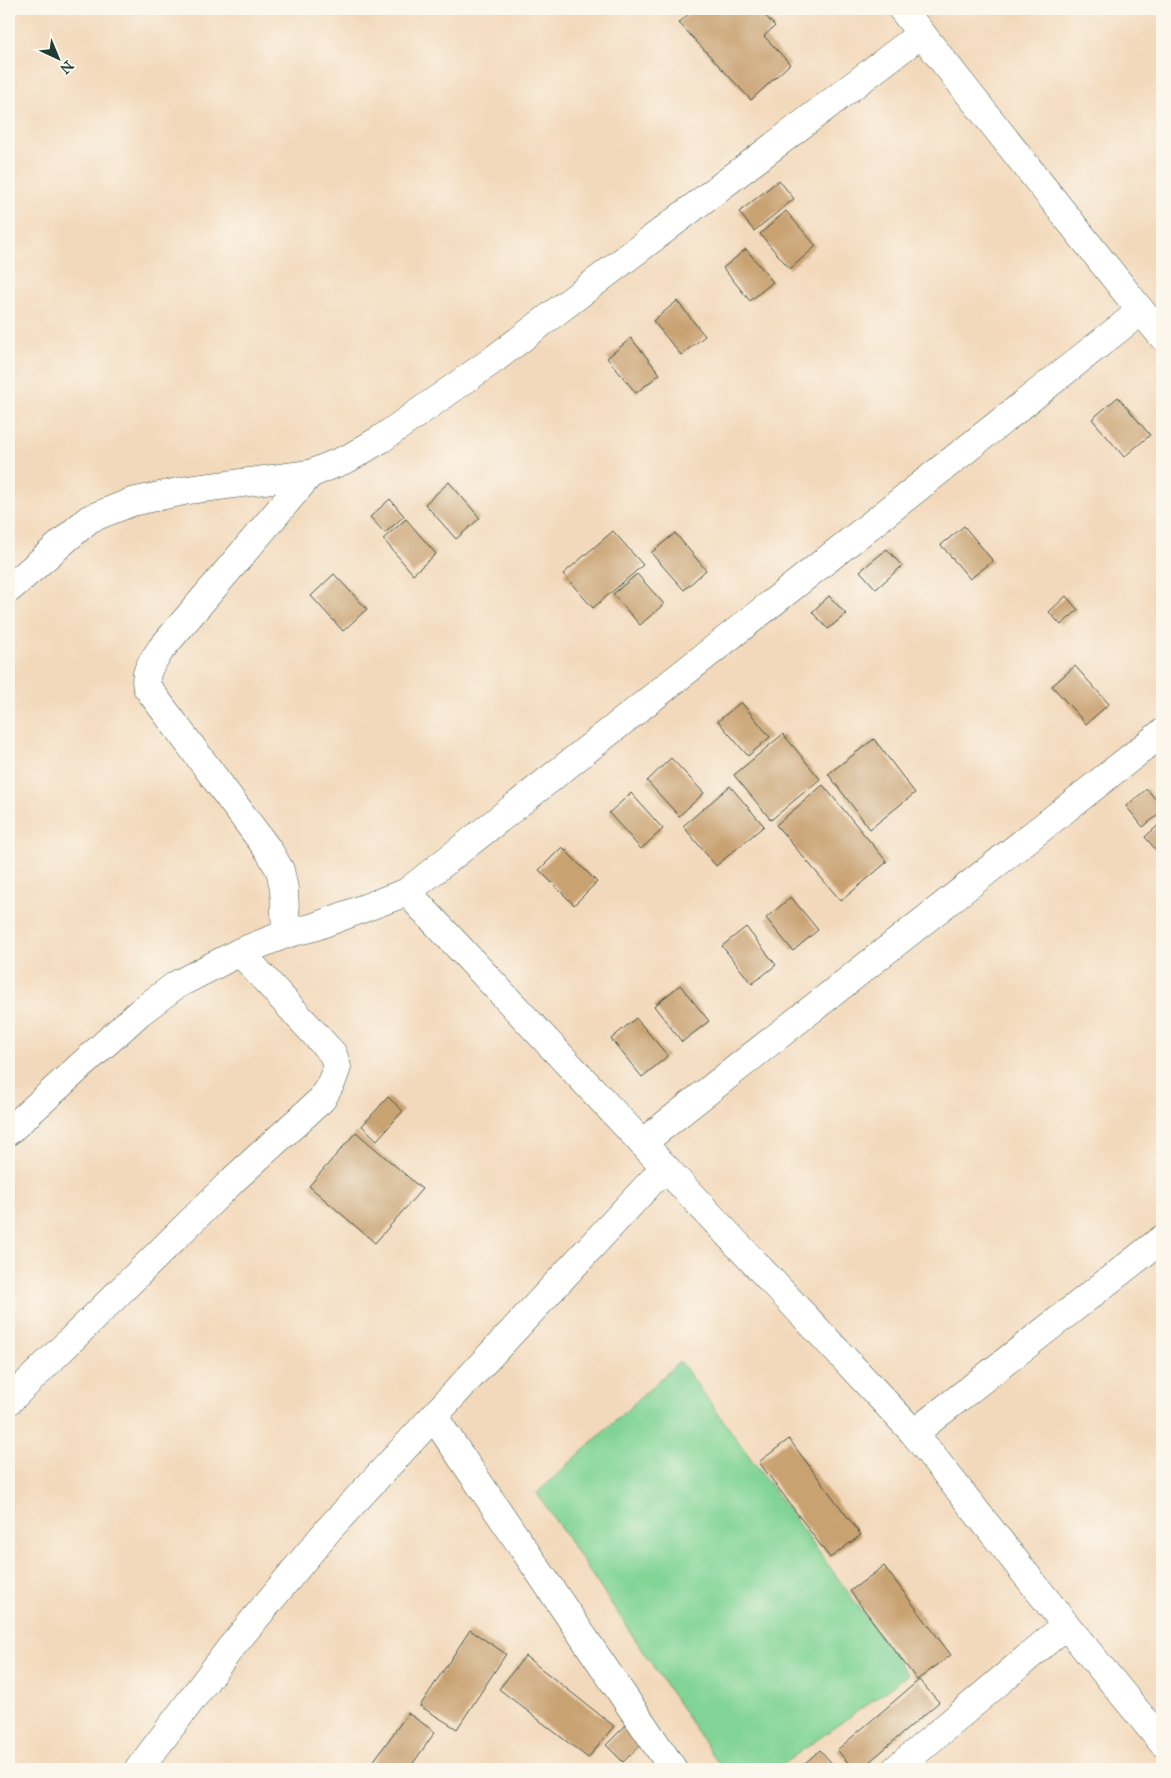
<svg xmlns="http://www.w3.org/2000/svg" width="1171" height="1778" font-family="'IM FELL Great Primer',serif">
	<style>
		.green { fill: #81d496; stroke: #508865 }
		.building { fill: #c9a272 }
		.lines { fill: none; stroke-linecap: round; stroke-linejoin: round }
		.minor-casing { stroke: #3f5448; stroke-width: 29 }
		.minor { stroke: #fff; stroke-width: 28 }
	</style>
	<rect width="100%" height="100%" fill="#fbf7ec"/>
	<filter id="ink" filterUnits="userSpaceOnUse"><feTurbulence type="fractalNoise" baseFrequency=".02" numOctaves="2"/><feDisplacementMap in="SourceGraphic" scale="10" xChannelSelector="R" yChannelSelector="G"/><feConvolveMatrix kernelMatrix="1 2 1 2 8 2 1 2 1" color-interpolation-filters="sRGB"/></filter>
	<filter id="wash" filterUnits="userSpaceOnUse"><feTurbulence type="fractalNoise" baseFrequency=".0096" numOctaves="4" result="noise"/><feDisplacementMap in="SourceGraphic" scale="20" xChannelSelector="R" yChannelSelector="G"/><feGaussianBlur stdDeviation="1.12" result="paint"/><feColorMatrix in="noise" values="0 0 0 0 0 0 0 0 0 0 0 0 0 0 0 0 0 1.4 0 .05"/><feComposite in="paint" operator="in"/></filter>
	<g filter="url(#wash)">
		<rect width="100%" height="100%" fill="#f3d9bb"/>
		<!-- green -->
		<polygon class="green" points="680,1361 908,1675 776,1769 722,1769 537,1493"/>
		<g id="blocks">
			<!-- building -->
			<g class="building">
				<polygon points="694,9 759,9 775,26 764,36 790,64 751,100 679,23"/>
				<polygon points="779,180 794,199 754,231 739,212"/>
				<polygon points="786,211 816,246 790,269 760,234"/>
				<polygon points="746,249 773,282 750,301 723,268"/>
				<polygon points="677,301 705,336 681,355 653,321"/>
				<polygon points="631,338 660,374 636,393 607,358"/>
				<polygon points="1118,397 1150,435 1124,457 1092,419"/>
				<polygon points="449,482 480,518 456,539 425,504"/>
				<polygon points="390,499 404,516 385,533 370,517"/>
				<polygon points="406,519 436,554 413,574 383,539"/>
				<polygon points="964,526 993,561 970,579 941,545"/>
				<polygon points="613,531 643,565 593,608 563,574"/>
				<polygon points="675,533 706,570 684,590 651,553"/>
				<polygon points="887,549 902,566 876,589 860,571"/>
				<polygon points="334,574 367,609 343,631 311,596"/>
				<polygon points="637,574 664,604 640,625 613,594"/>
				<polygon points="829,596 846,614 828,629 812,612"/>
				<polygon points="1066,596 1078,610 1061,625 1049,612"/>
				<polygon points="1075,666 1109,704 1086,724 1052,686"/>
				<polygon points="741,702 770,737 748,756 718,721"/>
				<polygon points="783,734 820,779 771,820 734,775"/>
				<polygon points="874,739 915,793 870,829 828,774"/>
				<polygon points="671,758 704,793 679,816 647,781"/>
				<polygon points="823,785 887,862 841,901 776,825"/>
				<polygon points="730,786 764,826 716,866 683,826"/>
				<polygon points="1147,789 1162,807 1162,812 1143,827 1126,806"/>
				<polygon points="631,793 663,829 641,849 609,813"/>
				<polygon points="1162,822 1162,857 1145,837"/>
				<polygon points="562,847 597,882 574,905 539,870"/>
				<polygon points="791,897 818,930 793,951 766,918"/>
				<polygon points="746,927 776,965 752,984 722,946"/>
				<polygon points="680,985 709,1021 682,1042 654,1006"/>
				<polygon points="636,1018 668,1056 642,1077 611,1039"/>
				<polygon points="388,1097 403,1111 377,1140 362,1126"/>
				<polygon points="356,1132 422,1189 375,1243 309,1186"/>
				<polygon points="789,1439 861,1535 830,1558 759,1462"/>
				<polygon points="884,1566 951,1655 917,1680 850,1591"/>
				<polygon points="470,1630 506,1654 457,1729 420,1706"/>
				<polygon points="525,1656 614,1726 588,1758 499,1689"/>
				<polygon points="919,1680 939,1702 861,1769 854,1769 837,1750"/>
				<polygon points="408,1713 435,1732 409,1769 368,1769"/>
				<polygon points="629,1722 647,1739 623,1762 606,1745"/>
				<polygon points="820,1750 837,1769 798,1769"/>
			</g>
		</g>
	</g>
	<g filter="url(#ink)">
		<use href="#blocks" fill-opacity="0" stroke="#3f5448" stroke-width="1"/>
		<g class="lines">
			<defs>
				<g id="minor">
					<polyline points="902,9 1141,311 1162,336"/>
					<polyline points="9,589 89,519 132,502 188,490 310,474 349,458 381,439 493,360 921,34"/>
					<polyline points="407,892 914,1433 1066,1625 1162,1742"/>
					<path d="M286,934L284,889L280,870L269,851L147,687C143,672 153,661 161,649L310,474"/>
					<polyline points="9,1131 140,1012 176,985 240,952 286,934 314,927 407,892 1141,311"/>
					<polyline points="642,1143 1162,733"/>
					<polyline points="9,1401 233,1180 322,1099 332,1081 337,1067 333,1054 240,952"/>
					<polyline points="434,1417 673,1769"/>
					<polyline points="914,1433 1162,1239"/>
					<polyline points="139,1769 229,1650 329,1529 665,1167"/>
					<polyline points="896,1769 1066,1625"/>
				</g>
			</defs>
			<!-- minor casing -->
			<use href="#minor" class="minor-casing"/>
			<!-- minor -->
			<use href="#minor" class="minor"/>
		</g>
	</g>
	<!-- margin -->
	<rect width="1171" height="1778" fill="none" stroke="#fbf7ec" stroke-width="30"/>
	<!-- north arrow -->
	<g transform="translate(58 58) rotate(136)" stroke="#fbf7ec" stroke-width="4" paint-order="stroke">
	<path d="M0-4L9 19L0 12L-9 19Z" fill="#1f3d34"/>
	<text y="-8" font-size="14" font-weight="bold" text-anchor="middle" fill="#1f3d34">N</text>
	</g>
</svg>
